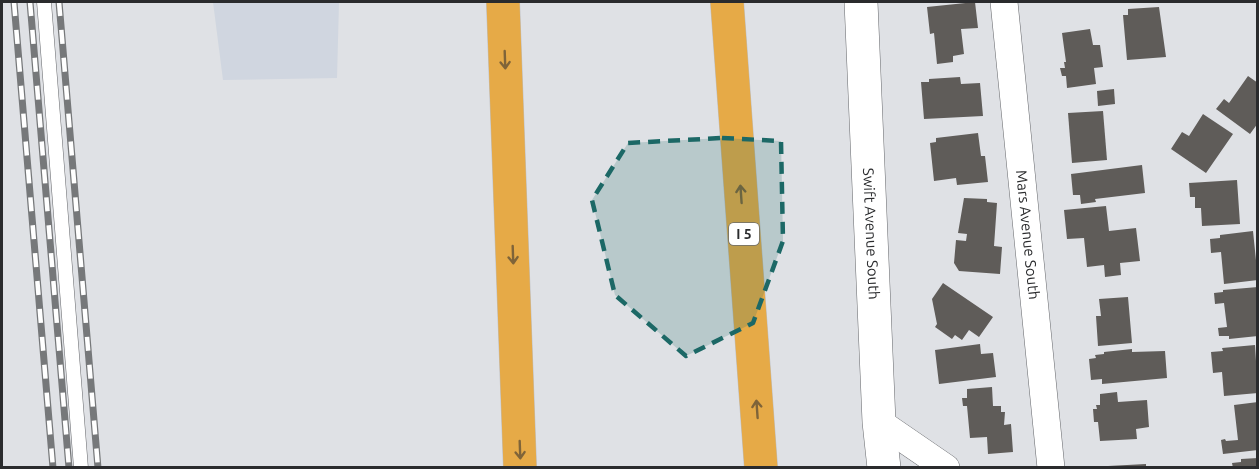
<svg xmlns="http://www.w3.org/2000/svg" width="1259" height="469" font-family="Ubuntu,sans-serif">
	<style>
		.built { fill: #d0d6e0 }
		.building { fill: #5f5c59 }
		.lines { fill: none; stroke-linecap: round; stroke-linejoin: round }
		.service-casing { stroke: #65676b; stroke-width: 15 }
		.minor-casing { stroke: #65676b; stroke-width: 28 }
		.tertiary-casing { stroke: #65676b; stroke-width: 34 }
		.motorway-casing { stroke: #bfbfc0; stroke-width: 34 }
		.service { stroke: #fff; stroke-width: 14 }
		.minor { stroke: #fff; stroke-width: 27 }
		.tertiary { stroke: #fff; stroke-width: 33 }
		.motorway { stroke: #e6aa47; stroke-width: 33 }
		.rail-casing { stroke: #76787a; stroke-width: 7 }
		.rail { stroke: #fff; stroke-width: 4.5; stroke-dasharray: 14; stroke-linecap: butt }
		.oneway { stroke: #7f6439 }
		.marked { fill: #1c6866; fill-opacity: 0.2; stroke: #1c6866; stroke-width: 4.5; stroke-dasharray: 12 8; stroke-linejoin: round }
		.labels { text-anchor: middle; stroke-width: 6; stroke-linejoin: round; paint-order: stroke }
		.shield { fill: #fff; stroke: #6a6b6c; stroke-width: 1.5 }
		.shield-label { font-size: 14px; font-weight: bold; fill: #2a2b2d }
		.street-label { font-size: 15px; fill: #2a2b2d; stroke: #fff }
	</style>
	<rect width="100%" height="100%" fill="#dfe1e5"/>
	<!-- built -->
	<polygon class="built" points="213,2 339,2 337,78 223,80"/>
	<!-- building -->
	<g class="building">
		<polygon points="975,2 978,28 961,29 964,54 953,56 953,62 937,64 934,33 930,34 927,7"/>
		<polygon points="1159,7 1166,57 1127,60 1123,15 1128,15 1128,9"/>
		<polygon points="1090,29 1093,45 1100,45 1103,67 1094,68 1096,84 1067,88 1066,76 1062,76 1060,68 1065,68 1064,62 1066,62 1062,33"/>
		<polygon points="1248,76 1258,83 1258,123 1250,134 1216,109 1224,99 1229,103"/>
		<polygon points="960,77 961,84 980,83 983,116 924,119 921,82 929,82 929,79"/>
		<polygon points="1114,89 1115,104 1098,106 1097,91"/>
		<polygon points="1103,111 1107,160 1072,163 1068,113"/>
		<polygon points="1203,114 1233,134 1206,173 1171,149 1182,132 1189,136"/>
		<polygon points="978,133 981,156 985,156 988,182 957,185 956,178 934,181 930,143 936,142 936,138"/>
		<polygon points="1142,165 1145,193 1095,199 1096,202 1081,204 1080,195 1073,195 1071,174"/>
		<polygon points="1237,180 1240,224 1202,226 1201,208 1195,208 1195,197 1190,197 1189,183"/>
		<polygon points="964,198 987,199 987,202 997,203 994,246 1002,247 1000,274 959,271 954,263 956,240 966,241 967,234 958,233"/>
		<polygon points="1106,206 1109,231 1136,228 1140,261 1120,263 1121,275 1105,277 1104,265 1087,267 1084,238 1067,239 1064,210"/>
		<polygon points="1253,231 1258,280 1224,284 1221,252 1211,253 1210,239 1220,238 1220,235"/>
		<polygon points="943,283 993,317 979,337 969,330 962,340 955,335 952,339 935,327 937,324 932,299"/>
		<polygon points="1258,287 1258,336 1229,339 1229,336 1219,336 1218,328 1227,327 1224,303 1215,304 1214,293 1223,292 1223,290"/>
		<polygon points="1128,297 1132,343 1098,346 1096,316 1101,316 1099,299"/>
		<polygon points="980,344 981,354 993,353 996,377 939,384 935,350"/>
		<polygon points="1255,345 1258,393 1224,396 1222,372 1213,373 1211,352 1223,351 1222,348"/>
		<polygon points="1132,349 1132,352 1165,351 1167,378 1102,384 1102,379 1091,380 1089,359 1096,358 1095,355 1104,354 1104,352"/>
		<polygon points="992,387 993,406 1001,406 1001,412 1005,412 1004,425 1011,424 1013,452 988,454 987,437 970,438 967,406 963,406 962,398 967,398 967,389"/>
		<polygon points="1117,392 1118,402 1147,400 1149,427 1136,429 1137,439 1100,441 1098,422 1094,422 1093,409 1097,409 1096,405 1100,405 1100,394"/>
		<polygon points="1258,402 1258,450 1223,454 1221,440 1225,439 1226,441 1238,440 1234,405"/>
		<polygon points="1258,458 1258,468 1233,468 1232,463 1241,462 1241,459"/>
		<polygon points="1146,464 1146,468 1108,468 1108,466"/>
	</g>
	<g class="lines">
		<defs>
			<polyline id="service" points="44,2 81,468"/>
			<g id="minor">
				<path id="s1" d="M1004,2L1051,468"/>
				<polyline points="879,422 946,468"/>
			</g>
			<g id="tertiary">
				<path id="s2" d="M861,2L879,422L884,468"/>
			</g>
			<g id="motorway">
				<polyline points="503,2 520,468"/>
				<polyline points="727,2 761,468"/>
			</g>
		</defs>
		<!-- service casing -->
		<use href="#service" class="service-casing"/>
		<!-- minor casing -->
		<use href="#minor" class="minor-casing"/>
		<!-- tertiary casing -->
		<use href="#tertiary" class="tertiary-casing"/>
		<!-- motorway casing -->
		<use href="#motorway" class="motorway-casing"/>
		<!-- service -->
		<use href="#service" class="service"/>
		<!-- minor -->
		<use href="#minor" class="minor"/>
		<!-- tertiary -->
		<use href="#tertiary" class="tertiary"/>
		<!-- motorway -->
		<use href="#motorway" class="motorway"/>
		<defs>
			<g id="rail">
				<polyline points="14,2 53,468"/>
				<polyline points="30,2 69,468"/>
				<polyline points="59,2 98,468"/>
			</g>
		</defs>
		<!-- rail casing -->
		<use href="#rail" class="rail-casing"/>
		<!-- rail -->
		<use href="#rail" class="rail"/>
	</g>
	<!-- one-way arrows -->
	<defs><path id="oneway-shaft" d="M-6 0H5M1.5-3L5.5 0L1.5 3" fill="none" stroke-width="1.6" stroke-linecap="round" stroke-linejoin="round" transform="scale(1.5)"/></defs>
	<g class="oneway">
		<use href="#oneway-shaft" transform="translate(505 60) rotate(88)"/>
		<use href="#oneway-shaft" transform="translate(741 194) rotate(-94)"/>
		<use href="#oneway-shaft" transform="translate(513 255) rotate(88)"/>
		<use href="#oneway-shaft" transform="translate(757 409) rotate(-94)"/>
		<use href="#oneway-shaft" transform="translate(520 450) rotate(88)"/>
	</g>
	<!-- marked area -->
	<path class="marked" d="M722,138L781,141L783,241L753,323L686,356L615,295L592,200L628,143Z"/>
	<g class="labels">
		<!-- shield labels -->
		<rect class="shield" x="729" y="223" width="30" height="22" rx="4.5"/>
		<g class="shield-label">
			<text x="744" y="239">I 5</text>
		</g>
		<!-- street labels -->
		<g class="street-label">
			<text dy="5" stroke="none"><textPath href="#s1" startOffset="234">Mars Avenue South</textPath></text>
			<text dy="5" stroke="none"><textPath href="#s2" startOffset="232">Swift Avenue South</textPath></text>
		</g>
	</g>
	<!-- border -->
	<rect width="1259" height="469" fill="none" stroke="#2a2b2d" stroke-width="6"/>
</svg>
